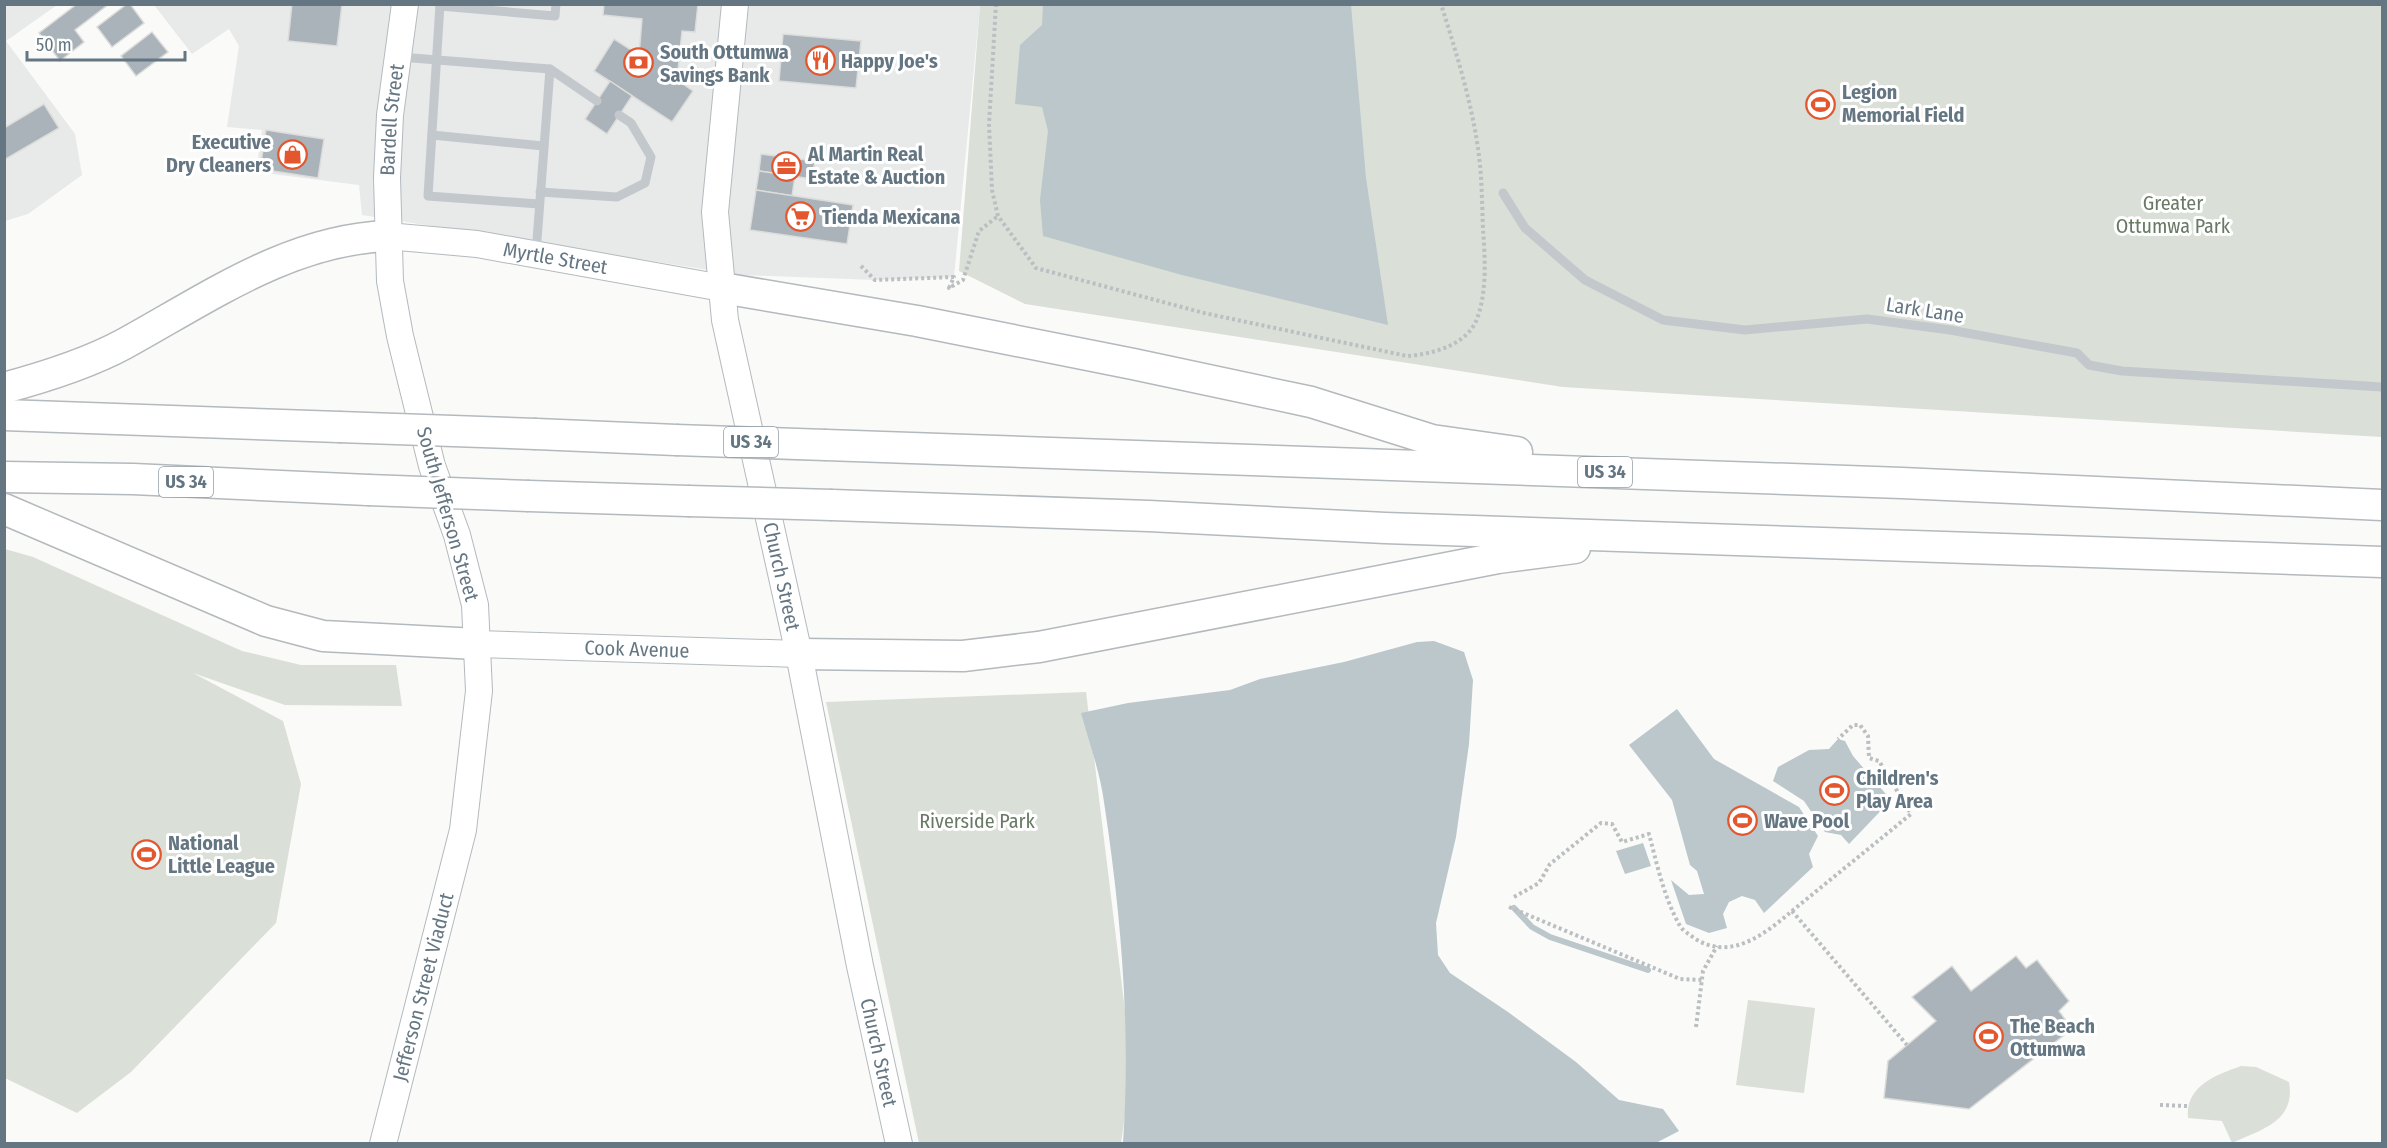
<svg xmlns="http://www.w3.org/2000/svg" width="2387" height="1148" font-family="'Fira Sans Condensed',sans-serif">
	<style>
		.built { fill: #e8e9e9 }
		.green { fill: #dadfd7 }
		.water { fill: #bbc7cb }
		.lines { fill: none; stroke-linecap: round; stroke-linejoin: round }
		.stream { stroke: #bbc7cb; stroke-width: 6 }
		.building { fill: #aab3b9; stroke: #dcdcda; stroke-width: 1.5 }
		.secondary-casing { stroke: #b3babf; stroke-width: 28 }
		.trunk-casing { stroke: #b4b9bd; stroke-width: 33 }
		.path { stroke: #bbbfc2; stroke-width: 4; stroke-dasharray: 3 3; stroke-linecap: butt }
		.service { stroke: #c3c8cc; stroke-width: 9 }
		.secondary { stroke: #fff; stroke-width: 26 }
		.trunk { stroke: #fff; stroke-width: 30 }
		.trunk-bridge-casing { stroke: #b4b9bd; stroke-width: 33; stroke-linecap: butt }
		.trunk-bridge { stroke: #fff; stroke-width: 30 }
		.labels { text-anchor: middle; stroke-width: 6; stroke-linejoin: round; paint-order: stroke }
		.shield { fill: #fff; stroke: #939fa8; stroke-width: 1.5 }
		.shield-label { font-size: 18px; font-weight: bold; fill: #657683 }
		.poi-label { font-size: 20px; font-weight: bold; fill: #657683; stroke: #fff; text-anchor: start }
		.street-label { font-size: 20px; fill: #657683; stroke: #fff }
		.park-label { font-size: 20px; fill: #687a64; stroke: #fff }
	</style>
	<rect width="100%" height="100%" fill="#fafaf8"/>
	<!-- built -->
	<g class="built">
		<polygon points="5,5 57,5 6,41 75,134 82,175 28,214 5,221"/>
		<polygon points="154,5 980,5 954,277 875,280 740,275 362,215 359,185 256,172 262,130 227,127 239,46 229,29 192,54"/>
	</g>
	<!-- green -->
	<g class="green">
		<polygon points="980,5 2382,5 2382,437 1563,387 1025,304 959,271"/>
		<polygon points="5,549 33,557 242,651 301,665 396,665 402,706 285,705 193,673 283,721 301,784 276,923 131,1072 77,1113 5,1078"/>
		<polygon points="1086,692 1132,1068 1121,1143 919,1143 826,702"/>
		<polygon points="1748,1000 1815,1008 1804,1093 1736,1085"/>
		<path d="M2241,1066L2256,1067L2289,1082C2296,1122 2261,1129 2232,1143L2222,1121L2188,1118C2185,1086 2216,1075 2241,1066Z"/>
	</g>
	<!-- water -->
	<g class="water">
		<polygon points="1043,5 1351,5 1366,178 1388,325 1182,275 1043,236 1040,200 1048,131 1042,107 1015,104 1020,45 1042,25"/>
		<path d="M1434,641L1464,652L1473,680L1469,744L1456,837L1436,923L1438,955L1450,973L1508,1012L1576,1062L1619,1100L1663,1109L1679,1131L1654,1144L1123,1143C1131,1029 1121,914 1104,802C1100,772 1089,742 1081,713L1128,703L1230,690L1260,679L1344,662L1417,642Z"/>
		<polygon points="1677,709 1714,759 1799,807 1818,836 1809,854 1813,867 1764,913 1755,900 1742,896 1729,902 1723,914 1727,928 1709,933 1686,924 1671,880 1689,895 1704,894 1697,871 1690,865 1672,800 1629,745"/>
		<polygon points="1838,739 1845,741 1853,756 1891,800 1849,844 1841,835 1825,832 1804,801 1773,781 1778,767 1809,750 1829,749"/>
		<polygon points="1643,843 1651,866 1625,874 1616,851"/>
	</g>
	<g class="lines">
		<!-- stream -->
		<polyline class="stream" points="1514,908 1532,927 1550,937 1648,970"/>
	</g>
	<!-- building -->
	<g class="building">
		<polygon points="77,4 109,4 75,30 84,42 60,61 39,33"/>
		<polygon points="127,4 130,4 144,23 112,47 97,27"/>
		<polygon points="292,4 342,4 337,46 288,41"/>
		<polygon points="604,4 698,4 695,32 682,31 677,80 693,91 672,122 594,71 614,39 639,55 642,19 603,15"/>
		<polygon points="152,32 168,52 136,76 121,56"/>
		<polygon points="783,34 861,41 856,88 779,81"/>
		<polygon points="610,81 632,96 607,134 585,119"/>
		<polygon points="44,104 59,128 4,160 4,128"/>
		<polygon points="266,130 324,139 318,178 260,169"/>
		<polygon points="761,154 815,161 812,179 759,171"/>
		<polygon points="759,171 795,176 792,196 756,190"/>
		<polygon points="756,190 853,205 847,244 750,230"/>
		<polygon points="2016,956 2026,968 2037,960 2069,1001 2059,1011 2072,1029 1969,1109 1884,1098 1888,1061 1936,1021 1912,997 1952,966 1971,991"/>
	</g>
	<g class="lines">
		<defs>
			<g id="secondary">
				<path id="s1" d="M735,4L715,212L725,320L799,654L860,966L899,1144"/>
				<path id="s2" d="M387,236L477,244L722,288"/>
				<path id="s3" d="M477,644L799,654"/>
				<path id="s4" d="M383,1144L463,830L479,691L475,605L457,535L432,466L400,336L390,281L387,178L390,115L405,4"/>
			</g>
			<g id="trunk">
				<polyline points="722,288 917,321 1133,364 1311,402 1432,440 1517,452"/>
				<path d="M4,388C45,377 87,364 124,344C208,298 289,240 387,236"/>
				<polyline points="4,415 339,427"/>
				<polyline points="536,434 676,440"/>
				<polyline points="826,445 1902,483 2382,505"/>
				<polyline points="4,477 133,479 368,490"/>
				<polyline points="529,496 688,501"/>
				<polyline points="832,505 1149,516 1385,528 2382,562"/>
				<polyline points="4,509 266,621 323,636 477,644"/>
				<polyline points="799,654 963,656 1039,647 1498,558 1575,548"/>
			</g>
		</defs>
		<!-- secondary casing -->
		<use href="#secondary" class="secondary-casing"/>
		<!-- trunk casing -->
		<use href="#trunk" class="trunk-casing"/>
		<!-- path -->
		<g class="path">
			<path d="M996,4L989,124L992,190L998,216L1036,268L1204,313L1407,356C1433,354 1469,345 1478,316C1487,289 1485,257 1483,229C1482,205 1482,180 1479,156C1473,106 1456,52 1441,4"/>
			<polyline points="861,266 875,280 954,277 949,288 963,280 979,231 998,216"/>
			<path d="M1514,897L1539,883L1550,864L1601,823L1612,824L1622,842L1649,834C1657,864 1664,898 1680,926C1683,931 1689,934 1694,938C1730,962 1765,934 1792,911L1907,1045"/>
			<polyline points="1509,907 1680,979 1702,980"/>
			<polyline points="1792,911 1911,814 1879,761 1869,758 1868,736 1860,725 1853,725 1838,739"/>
			<polyline points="1696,1027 1703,971 1717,946"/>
			<polyline points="2160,1105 2187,1106"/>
		</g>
		<!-- service -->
		<g class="service">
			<polyline points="440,4 428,196 539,204"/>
			<polyline points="440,6 555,16 556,4"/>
			<polyline points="400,57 550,69 536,253"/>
			<polyline points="550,69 597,101"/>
			<polyline points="432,135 543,146"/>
			<polyline points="540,192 617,197 645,183 651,157 631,123 619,115"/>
			<polyline points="1503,193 1525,228 1585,280 1663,320 1745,330 1867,319 1950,330 2077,353 2089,365 2122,371 2382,387"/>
		</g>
		<!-- secondary -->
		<use href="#secondary" class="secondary"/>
		<!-- trunk -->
		<use href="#trunk" class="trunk"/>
		<defs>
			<g id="trunk-bridge">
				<polyline points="339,427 536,434"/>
				<polyline points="676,440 826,445"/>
				<polyline points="368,490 529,496"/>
				<polyline points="688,501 832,505"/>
			</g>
		</defs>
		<!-- trunk-bridge casing -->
		<use href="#trunk-bridge" class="trunk-bridge-casing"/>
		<!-- trunk-bridge -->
		<use href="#trunk-bridge" class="trunk-bridge"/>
	</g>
	<!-- icons -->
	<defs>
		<symbol id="restaurant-ring" viewBox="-11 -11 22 22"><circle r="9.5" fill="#fff" stroke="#e4572e" stroke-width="1.5"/><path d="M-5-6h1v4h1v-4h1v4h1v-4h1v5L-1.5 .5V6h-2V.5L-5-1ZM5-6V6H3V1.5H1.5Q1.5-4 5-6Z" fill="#e4572e"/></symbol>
		<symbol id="bank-ring" viewBox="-11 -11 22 22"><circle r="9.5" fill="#fff" stroke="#e4572e" stroke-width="1.5"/><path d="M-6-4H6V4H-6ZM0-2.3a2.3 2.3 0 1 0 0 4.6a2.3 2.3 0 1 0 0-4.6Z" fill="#e4572e"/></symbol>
		<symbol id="stadium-ring" viewBox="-11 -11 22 22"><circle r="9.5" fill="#fff" stroke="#e4572e" stroke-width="1.5"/><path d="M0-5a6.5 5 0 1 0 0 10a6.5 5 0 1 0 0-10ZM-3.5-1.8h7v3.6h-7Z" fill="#e4572e"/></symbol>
		<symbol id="shop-ring" viewBox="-11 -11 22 22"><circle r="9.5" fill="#fff" stroke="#e4572e" stroke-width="1.5"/><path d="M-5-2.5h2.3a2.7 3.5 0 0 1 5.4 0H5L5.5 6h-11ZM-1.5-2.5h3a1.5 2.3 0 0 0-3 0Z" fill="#e4572e"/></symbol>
		<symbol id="office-ring" viewBox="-11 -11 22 22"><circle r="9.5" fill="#fff" stroke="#e4572e" stroke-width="1.5"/><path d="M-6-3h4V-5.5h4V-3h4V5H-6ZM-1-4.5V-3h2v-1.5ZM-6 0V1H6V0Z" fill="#e4572e"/></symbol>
		<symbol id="supermarket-ring" viewBox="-11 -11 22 22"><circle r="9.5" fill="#fff" stroke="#e4572e" stroke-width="1.5"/><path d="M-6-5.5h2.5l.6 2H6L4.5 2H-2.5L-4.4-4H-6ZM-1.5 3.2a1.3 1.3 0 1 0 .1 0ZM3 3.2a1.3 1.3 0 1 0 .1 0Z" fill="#e4572e"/></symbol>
	</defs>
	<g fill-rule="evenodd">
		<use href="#restaurant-ring" x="804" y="44" width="33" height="33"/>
		<use href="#bank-ring" x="622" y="46" width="33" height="33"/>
		<use href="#stadium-ring" x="1804" y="88" width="33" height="33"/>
		<use href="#shop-ring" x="276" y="138" width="33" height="33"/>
		<use href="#office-ring" x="770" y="150" width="33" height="33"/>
		<use href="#supermarket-ring" x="784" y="200" width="33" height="33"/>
		<use href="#stadium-ring" x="1818" y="774" width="33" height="33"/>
		<use href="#stadium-ring" x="1726" y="804" width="33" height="33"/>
		<use href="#stadium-ring" x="130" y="838" width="33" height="33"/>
		<use href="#stadium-ring" x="1972" y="1020" width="33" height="33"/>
	</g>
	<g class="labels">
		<!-- shield labels -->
		<g class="shield">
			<rect x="724" y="427" width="54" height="30" rx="4.5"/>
			<rect x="1578" y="457" width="54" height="30" rx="4.5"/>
			<rect x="159" y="467" width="54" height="30" rx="4.5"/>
		</g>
		<g class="shield-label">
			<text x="751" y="448">US 34</text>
			<text x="1605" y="478">US 34</text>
			<text x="186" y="488">US 34</text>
		</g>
		<!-- poi labels -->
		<g class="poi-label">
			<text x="660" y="59">South Ottumwa<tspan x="660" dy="23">Savings Bank</tspan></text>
			<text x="841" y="68">Happy Joe's</text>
			<text x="1842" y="99">Legion<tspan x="1842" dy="23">Memorial Field</tspan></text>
			<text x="271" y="149" text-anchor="end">Executive<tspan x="271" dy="23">Dry Cleaners</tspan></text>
			<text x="808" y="161">Al Martin Real<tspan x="808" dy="23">Estate &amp; Auction</tspan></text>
			<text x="822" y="224">Tienda Mexicana</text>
			<text x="1856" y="785">Children's<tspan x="1856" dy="23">Play Area</tspan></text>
			<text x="1764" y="828">Wave Pool</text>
			<text x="168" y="850">National<tspan x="168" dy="23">Little League</tspan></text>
			<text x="2010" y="1033">The Beach<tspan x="2010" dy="23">Ottumwa</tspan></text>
		</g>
		<!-- street labels -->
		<g class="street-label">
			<text dy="7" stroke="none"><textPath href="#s4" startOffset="1047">Bardell Street</textPath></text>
			<text dy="7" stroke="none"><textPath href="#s2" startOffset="170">Myrtle Street</textPath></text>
			<text transform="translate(1925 310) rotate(9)" y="7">Lark Lane</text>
			<text transform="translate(448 514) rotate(74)" y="7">South Jefferson Street</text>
			<text dy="7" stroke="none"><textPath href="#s1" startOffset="580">Church Street</textPath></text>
			<text dy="7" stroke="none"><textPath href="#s3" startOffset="160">Cook Avenue</textPath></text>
			<text dy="7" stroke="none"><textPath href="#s4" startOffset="162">Jefferson Street Viaduct</textPath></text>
			<text dy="7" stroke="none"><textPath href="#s1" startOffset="1066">Church Street</textPath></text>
		</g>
		<!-- park labels -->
		<g class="park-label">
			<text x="2173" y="210">Greater<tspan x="2173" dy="23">Ottumwa Park</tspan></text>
			<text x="977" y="828">Riverside Park</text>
		</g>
	</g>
	<!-- border -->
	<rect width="2387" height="1148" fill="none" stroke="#657683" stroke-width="12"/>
	<!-- scale -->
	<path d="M27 51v9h158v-9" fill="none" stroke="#657683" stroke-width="3"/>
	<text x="36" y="51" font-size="18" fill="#657683" stroke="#ffffff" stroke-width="4.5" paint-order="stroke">50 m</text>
</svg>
